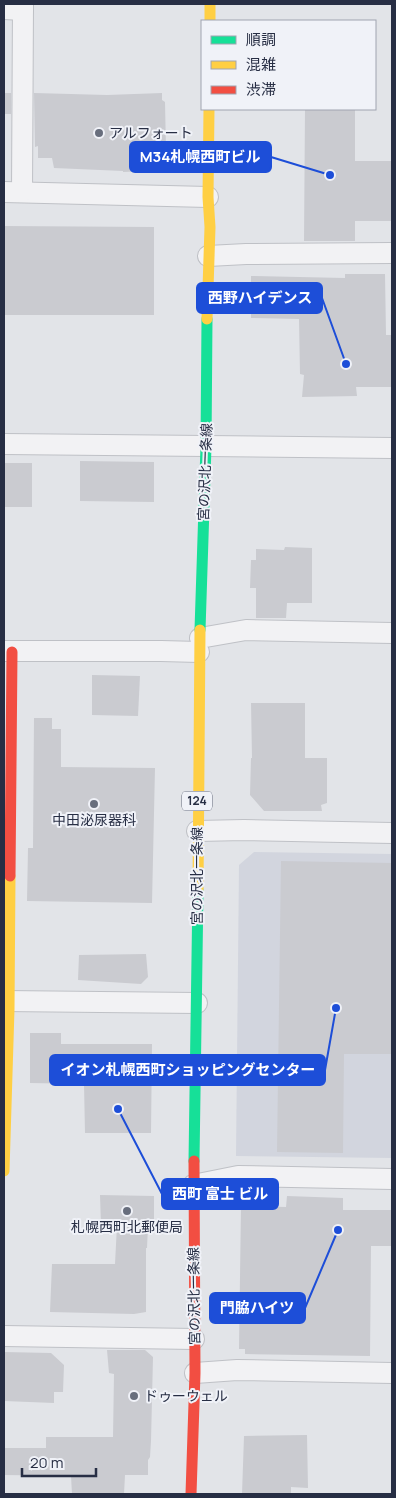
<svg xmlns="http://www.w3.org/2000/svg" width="396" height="1498" font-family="Manrope,'Noto Sans JP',sans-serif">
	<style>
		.built { fill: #d2d5de }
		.building { fill: #cacbd0 }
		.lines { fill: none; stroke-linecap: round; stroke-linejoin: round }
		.street-casing { stroke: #bfc1c6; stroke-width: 22 }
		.street { stroke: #f2f2f4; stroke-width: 20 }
		.fast { stroke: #16e098; stroke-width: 11 }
		.slow { stroke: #ffcf43; stroke-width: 11 }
		.jam { stroke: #f24e42; stroke-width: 11 }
		.poi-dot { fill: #686e7d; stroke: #f0f2f8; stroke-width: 2 }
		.labels { text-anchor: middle; stroke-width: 4; stroke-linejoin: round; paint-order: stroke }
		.shield { fill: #f0f2f8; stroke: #63697a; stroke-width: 1 }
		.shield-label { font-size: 12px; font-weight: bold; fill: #272e44 }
		.poi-label { font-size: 14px; fill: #272e44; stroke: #f0f2f8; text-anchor: start }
		.street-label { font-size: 14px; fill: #272e44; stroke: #f0f2f8 }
		.leader { fill: none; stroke: #1d4ed8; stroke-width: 2 }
		.callout-dot { fill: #1d4ed8; stroke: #f0f2f8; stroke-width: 2 }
		.callout { fill: #1d4ed8; stroke: #1d4ed8; stroke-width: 2 }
		.callout-label { font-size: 15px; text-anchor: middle; font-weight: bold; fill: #fff }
	</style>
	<rect width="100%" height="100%" fill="#e2e4e8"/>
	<!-- built -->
	<polygon class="built" points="254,852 392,854 392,1158 236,1156 239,865"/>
	<!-- building -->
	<g class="building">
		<rect x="4" y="93" width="7" height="21"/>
		<polygon points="34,93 107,95 162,93 162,100 165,102 166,150 157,148 157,159 147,158 147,171 123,172 123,171 54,168 52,158 38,158 38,146 35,147"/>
		<polygon points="305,109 355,109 355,161 392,161 392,221 355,221 355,241 304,241"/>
		<polygon points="4,226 154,227 154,315 4,315"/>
		<polygon points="345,274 385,274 386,335 392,335 392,387 356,387 357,396 302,397 304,375 300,374 299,319 251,318 251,276 345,278"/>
		<polygon points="80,461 154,462 154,502 80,501"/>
		<rect x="4" y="463" width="28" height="44"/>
		<polygon points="285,547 312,548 312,603 287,603 286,618 256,618 256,588 250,588 251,560 256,560 256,549 284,550"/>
		<polygon points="92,675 140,676 138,716 92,715"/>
		<polygon points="251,703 305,703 305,758 327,758 327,803 321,805 322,811 264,811 250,795 251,758 252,758"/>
		<polygon points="34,718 52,718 52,729 61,729 61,767 155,768 152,903 27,901 28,848 33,848"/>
		<polygon points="281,861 392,863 392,1054 344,1054 343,1153 277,1152"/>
		<polygon points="146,954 148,977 141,984 78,980 79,955"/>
		<polygon points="30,1033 61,1033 61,1044 152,1044 151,1133 85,1133 84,1084 30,1083"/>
		<polygon points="100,1195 154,1196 154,1226 148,1226 147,1248 146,1248 146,1312 134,1314 50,1312 52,1264 115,1264 117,1225 101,1225"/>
		<polygon points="287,1196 343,1198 343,1210 392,1210 392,1246 371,1246 370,1356 245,1354 245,1349 239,1349 241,1206 286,1207"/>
		<polygon points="107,1350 145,1350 153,1357 151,1441 150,1457 148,1460 148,1475 125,1475 124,1494 72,1494 71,1476 4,1475 4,1448 46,1448 46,1437 113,1437 114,1374 109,1373"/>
		<polygon points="4,1352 51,1353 64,1365 63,1392 54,1392 54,1403 4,1401"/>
		<polygon points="307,1435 308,1488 291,1487 291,1494 242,1494 244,1436"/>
	</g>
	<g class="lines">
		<defs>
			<g id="street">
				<polyline points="4,9 23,10"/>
				<polyline points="4,192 208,197"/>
				<polyline points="22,192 23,4"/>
				<polyline points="208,256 246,254 392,253"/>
				<polyline points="4,444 392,448"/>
				<polyline points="200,638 246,630 392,633"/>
				<polyline points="4,651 161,651 199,652"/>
				<polyline points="197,831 244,830 392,833"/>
				<polyline points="4,1001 197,1003"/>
				<polyline points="193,1185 238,1176 392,1179"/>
				<polyline points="4,1336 194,1339"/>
				<polyline points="195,1373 237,1370 392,1373"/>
			</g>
		</defs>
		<!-- street casing -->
		<use href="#street" class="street-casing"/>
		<!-- street -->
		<use href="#street" class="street"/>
		<!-- fast -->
		<g class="fast">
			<polyline points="200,630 206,446 207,319"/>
			<polyline points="194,1161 198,890"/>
		</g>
		<!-- slow -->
		<g class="slow">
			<polyline points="210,4 210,21"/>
			<polyline points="207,319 210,227 208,197 209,109"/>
			<polyline points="198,890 200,630"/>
			<polyline points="4,1171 9,1009 10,876"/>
		</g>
		<!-- jam -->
		<g class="jam">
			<polyline points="10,876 12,652"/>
			<polyline points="191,1494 195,1373 194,1161"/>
		</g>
	</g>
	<!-- markers -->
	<g class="poi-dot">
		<circle cx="99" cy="133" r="5"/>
		<circle cx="94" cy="804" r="5"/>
		<circle cx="127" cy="1211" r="5"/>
		<circle cx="134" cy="1396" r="5"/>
	</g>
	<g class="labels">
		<!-- shield labels -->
		<rect class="shield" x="182" y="791.5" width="30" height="19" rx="4"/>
		<g class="shield-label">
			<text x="197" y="805">124</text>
		</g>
		<!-- poi labels -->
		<g class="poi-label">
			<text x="109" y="138">アルフォート</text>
			<text x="94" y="825" text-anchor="middle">中田泌尿器科</text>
			<text x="127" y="1232" text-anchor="middle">札幌西町北郵便局</text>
			<text x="144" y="1401">ドゥーウェル</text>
		</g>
		<!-- street labels -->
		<g class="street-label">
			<text transform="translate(205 472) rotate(-88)" y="5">宮の沢北一条線</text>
			<text transform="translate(197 876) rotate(-90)" y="5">宮の沢北一条線</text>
			<text transform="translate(194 1296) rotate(-91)" y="5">宮の沢北一条線</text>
		</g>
	</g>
	<!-- callouts -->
	<path class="leader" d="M330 175L271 157M346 364L322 298M336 1008L325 1070M118 1109L162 1194M338 1230L305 1308"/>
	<g class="callout-dot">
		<circle cx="330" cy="175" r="5"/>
		<circle cx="346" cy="364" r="5"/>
		<circle cx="336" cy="1008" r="5"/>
		<circle cx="118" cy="1109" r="5"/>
		<circle cx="338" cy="1230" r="5"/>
	</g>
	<g class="callout">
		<rect x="130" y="142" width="141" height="30" rx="5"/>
		<rect x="197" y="283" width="125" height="30" rx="5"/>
		<rect x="50" y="1055" width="275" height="30" rx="5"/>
		<rect x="162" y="1179" width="116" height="30" rx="5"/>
		<rect x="210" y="1293" width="95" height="30" rx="5"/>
	</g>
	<g class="callout-label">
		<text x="200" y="162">M34札幌西町ビル</text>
		<text x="260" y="303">西野ハイデンス</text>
		<text x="188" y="1075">イオン札幌西町ショッピングセンター</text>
		<text x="220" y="1199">西町 富士 ビル</text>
		<text x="257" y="1313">門脇ハイツ</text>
	</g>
	<!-- border -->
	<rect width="396" height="1498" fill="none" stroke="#272e44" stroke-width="10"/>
	<!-- legend -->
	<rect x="201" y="20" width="175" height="90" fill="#f0f2f8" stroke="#a0a4b0"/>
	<rect x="211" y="36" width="25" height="8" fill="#16e098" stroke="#a0a4b0"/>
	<text x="246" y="45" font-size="15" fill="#272e44">順調</text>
	<rect x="211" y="61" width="25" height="8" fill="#ffcf43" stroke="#a0a4b0"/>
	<text x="246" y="70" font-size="15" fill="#272e44">混雑</text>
	<rect x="211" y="86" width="25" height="8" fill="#f24e42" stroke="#a0a4b0"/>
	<text x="246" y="95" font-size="15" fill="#272e44">渋滞</text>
	<!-- scale -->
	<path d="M22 1468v8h74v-8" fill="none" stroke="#272e44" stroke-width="2.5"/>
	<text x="30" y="1468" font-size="15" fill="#272e44" stroke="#f0f2f8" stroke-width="4" paint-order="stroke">20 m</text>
</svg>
